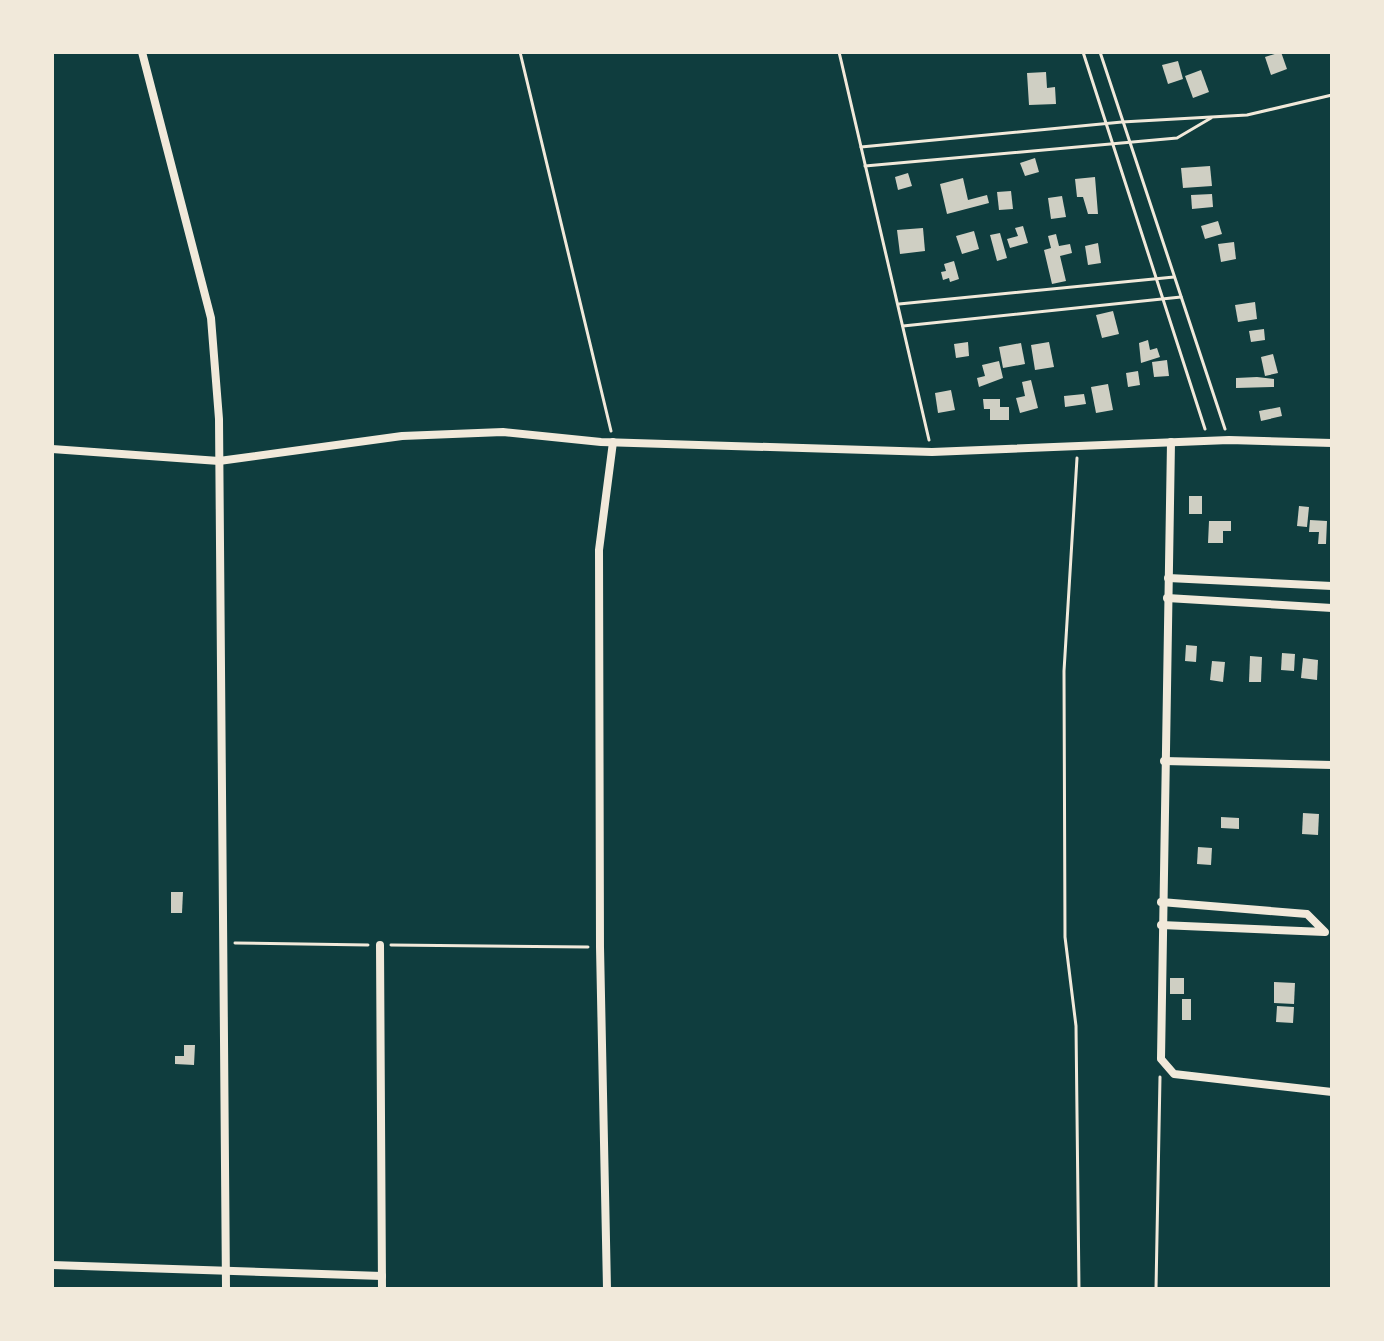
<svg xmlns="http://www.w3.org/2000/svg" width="1384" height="1341" font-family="'Public Sans',sans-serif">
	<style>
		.building { fill: #cfcfc3 }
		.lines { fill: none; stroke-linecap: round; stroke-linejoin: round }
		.path { stroke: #f1e9da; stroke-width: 3 }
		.minor { stroke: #f1e9da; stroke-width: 8 }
	</style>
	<rect width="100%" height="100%" fill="#0f3d3e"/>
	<!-- building -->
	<g class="building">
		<polygon points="1281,52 1287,69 1271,75 1265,57"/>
		<polygon points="1178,61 1183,79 1168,84 1162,65"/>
		<polygon points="1201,70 1209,92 1193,98 1185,76"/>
		<polygon points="1046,72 1047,88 1055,87 1056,104 1029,105 1027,73"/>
		<polygon points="1035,158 1039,172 1025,176 1020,163"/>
		<polygon points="1210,166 1212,186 1183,188 1181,168"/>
		<polygon points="908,173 912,186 898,190 895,177"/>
		<polygon points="1095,177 1098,214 1088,214 1083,197 1077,197 1075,179"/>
		<polygon points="963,178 968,200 987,195 989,203 947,214 940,184"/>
		<polygon points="1011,191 1013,209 999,210 997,192"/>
		<polygon points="1212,194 1213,207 1192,209 1191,195"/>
		<polygon points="1062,196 1066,217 1051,219 1048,198"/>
		<polygon points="1218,221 1222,234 1205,239 1201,226"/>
		<polygon points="1023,226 1028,243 1010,248 1007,239 1018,236 1015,228"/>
		<polygon points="923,228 925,251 900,254 897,230"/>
		<polygon points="974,231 979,249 962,254 956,236"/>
		<polygon points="1000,233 1007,258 997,261 990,235"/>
		<polygon points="1056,234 1059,246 1070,244 1072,253 1060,256 1066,281 1052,284 1044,250 1051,248 1048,236"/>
		<polygon points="1234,242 1236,259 1221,262 1218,244"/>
		<polygon points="1098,243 1101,263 1088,265 1085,246"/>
		<polygon points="954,261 959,279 950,282 949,278 943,280 941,272 946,271 944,264"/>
		<polygon points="1255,302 1257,319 1238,322 1235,305"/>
		<polygon points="1113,311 1119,334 1102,338 1096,315"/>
		<polygon points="1264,329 1265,340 1251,342 1249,331"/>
		<polygon points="1148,340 1150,350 1157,348 1160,357 1141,363 1139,343"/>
		<polygon points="968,342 969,356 956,358 954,344"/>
		<polygon points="1049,342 1054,367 1035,370 1031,345"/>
		<polygon points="1021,343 1025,364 1003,368 999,347"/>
		<polygon points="1273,354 1278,373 1265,376 1261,357"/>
		<polygon points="1167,360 1169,376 1154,377 1152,362"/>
		<polygon points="999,361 1003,378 979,387 977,378 985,376 982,365"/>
		<polygon points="1138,371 1140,385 1128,387 1126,373"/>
		<polygon points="1257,377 1274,379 1274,387 1236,388 1236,378"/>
		<polygon points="1031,380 1038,408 1020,413 1016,398 1025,396 1022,382"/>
		<polygon points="1108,384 1113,410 1096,413 1091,387"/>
		<polygon points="951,390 955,410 938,413 935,393"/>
		<polygon points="1084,394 1086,404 1065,407 1064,396"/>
		<polygon points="983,399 1000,399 1000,407 1009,407 1009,420 990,420 990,409 984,409"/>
		<polygon points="1280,407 1282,416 1261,421 1259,411"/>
		<rect x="1189" y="496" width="13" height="18"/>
		<polygon points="1299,506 1309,507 1307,527 1297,526"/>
		<polygon points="1310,520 1327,521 1326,544 1318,544 1319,532 1309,532"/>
		<polygon points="1209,521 1231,521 1231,531 1223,531 1223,543 1208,543"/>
		<polygon points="1186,645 1197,646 1196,662 1185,661"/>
		<polygon points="1282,653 1295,654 1294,671 1281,670"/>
		<polygon points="1250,656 1262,657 1261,682 1249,682"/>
		<polygon points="1303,658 1318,660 1317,680 1301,678"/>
		<polygon points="1212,661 1225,662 1223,682 1210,680"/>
		<polygon points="1303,813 1319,814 1318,835 1302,834"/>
		<polygon points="1221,817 1239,818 1239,829 1221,828"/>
		<polygon points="1198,847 1212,848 1211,865 1197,864"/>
		<polygon points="171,892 183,892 182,913 171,913"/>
		<rect x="1170" y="978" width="14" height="16"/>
		<polygon points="1274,982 1295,983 1294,1004 1274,1003"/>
		<rect x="1182" y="999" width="9" height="21"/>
		<polygon points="1277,1006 1294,1007 1293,1023 1276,1022"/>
		<polygon points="184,1045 195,1045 194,1065 175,1064 175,1056 184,1056"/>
	</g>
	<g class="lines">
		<!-- path -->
		<g class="path">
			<polyline points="520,52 611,431"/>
			<polyline points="839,52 929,440"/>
			<polyline points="1083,52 1205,429"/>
			<polyline points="1100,52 1225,429"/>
			<polyline points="861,147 1122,122 1247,115 1332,95"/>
			<polyline points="865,166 1177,138 1211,118"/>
			<polyline points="899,304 1174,277"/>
			<polyline points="903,326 1181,297"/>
			<polyline points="1077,458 1064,671 1065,937 1076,1026 1079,1289"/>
			<polyline points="235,943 368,945"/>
			<polyline points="391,945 588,947"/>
			<polyline points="1156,1289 1160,1077"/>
		</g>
		<!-- minor -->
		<g class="minor">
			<polyline points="142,52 211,318 219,419 226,1289"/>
			<polyline points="1171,442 1161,1059 1174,1074 1332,1092"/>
			<polyline points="52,449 219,461 402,436 503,432 601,442 932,452 1229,440 1332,443"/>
			<polyline points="1168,578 1332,586"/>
			<polyline points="1167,598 1332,608"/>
			<polyline points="1164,761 1332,765"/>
			<polyline points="1161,925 1325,932 1307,914 1161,902"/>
			<polyline points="380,945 382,1289"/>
			<polyline points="52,1265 382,1276"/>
			<polyline points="607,1289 600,947 599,550 613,442"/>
		</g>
	</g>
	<!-- border -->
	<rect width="1384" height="1341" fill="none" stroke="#f1e9da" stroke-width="108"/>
</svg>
